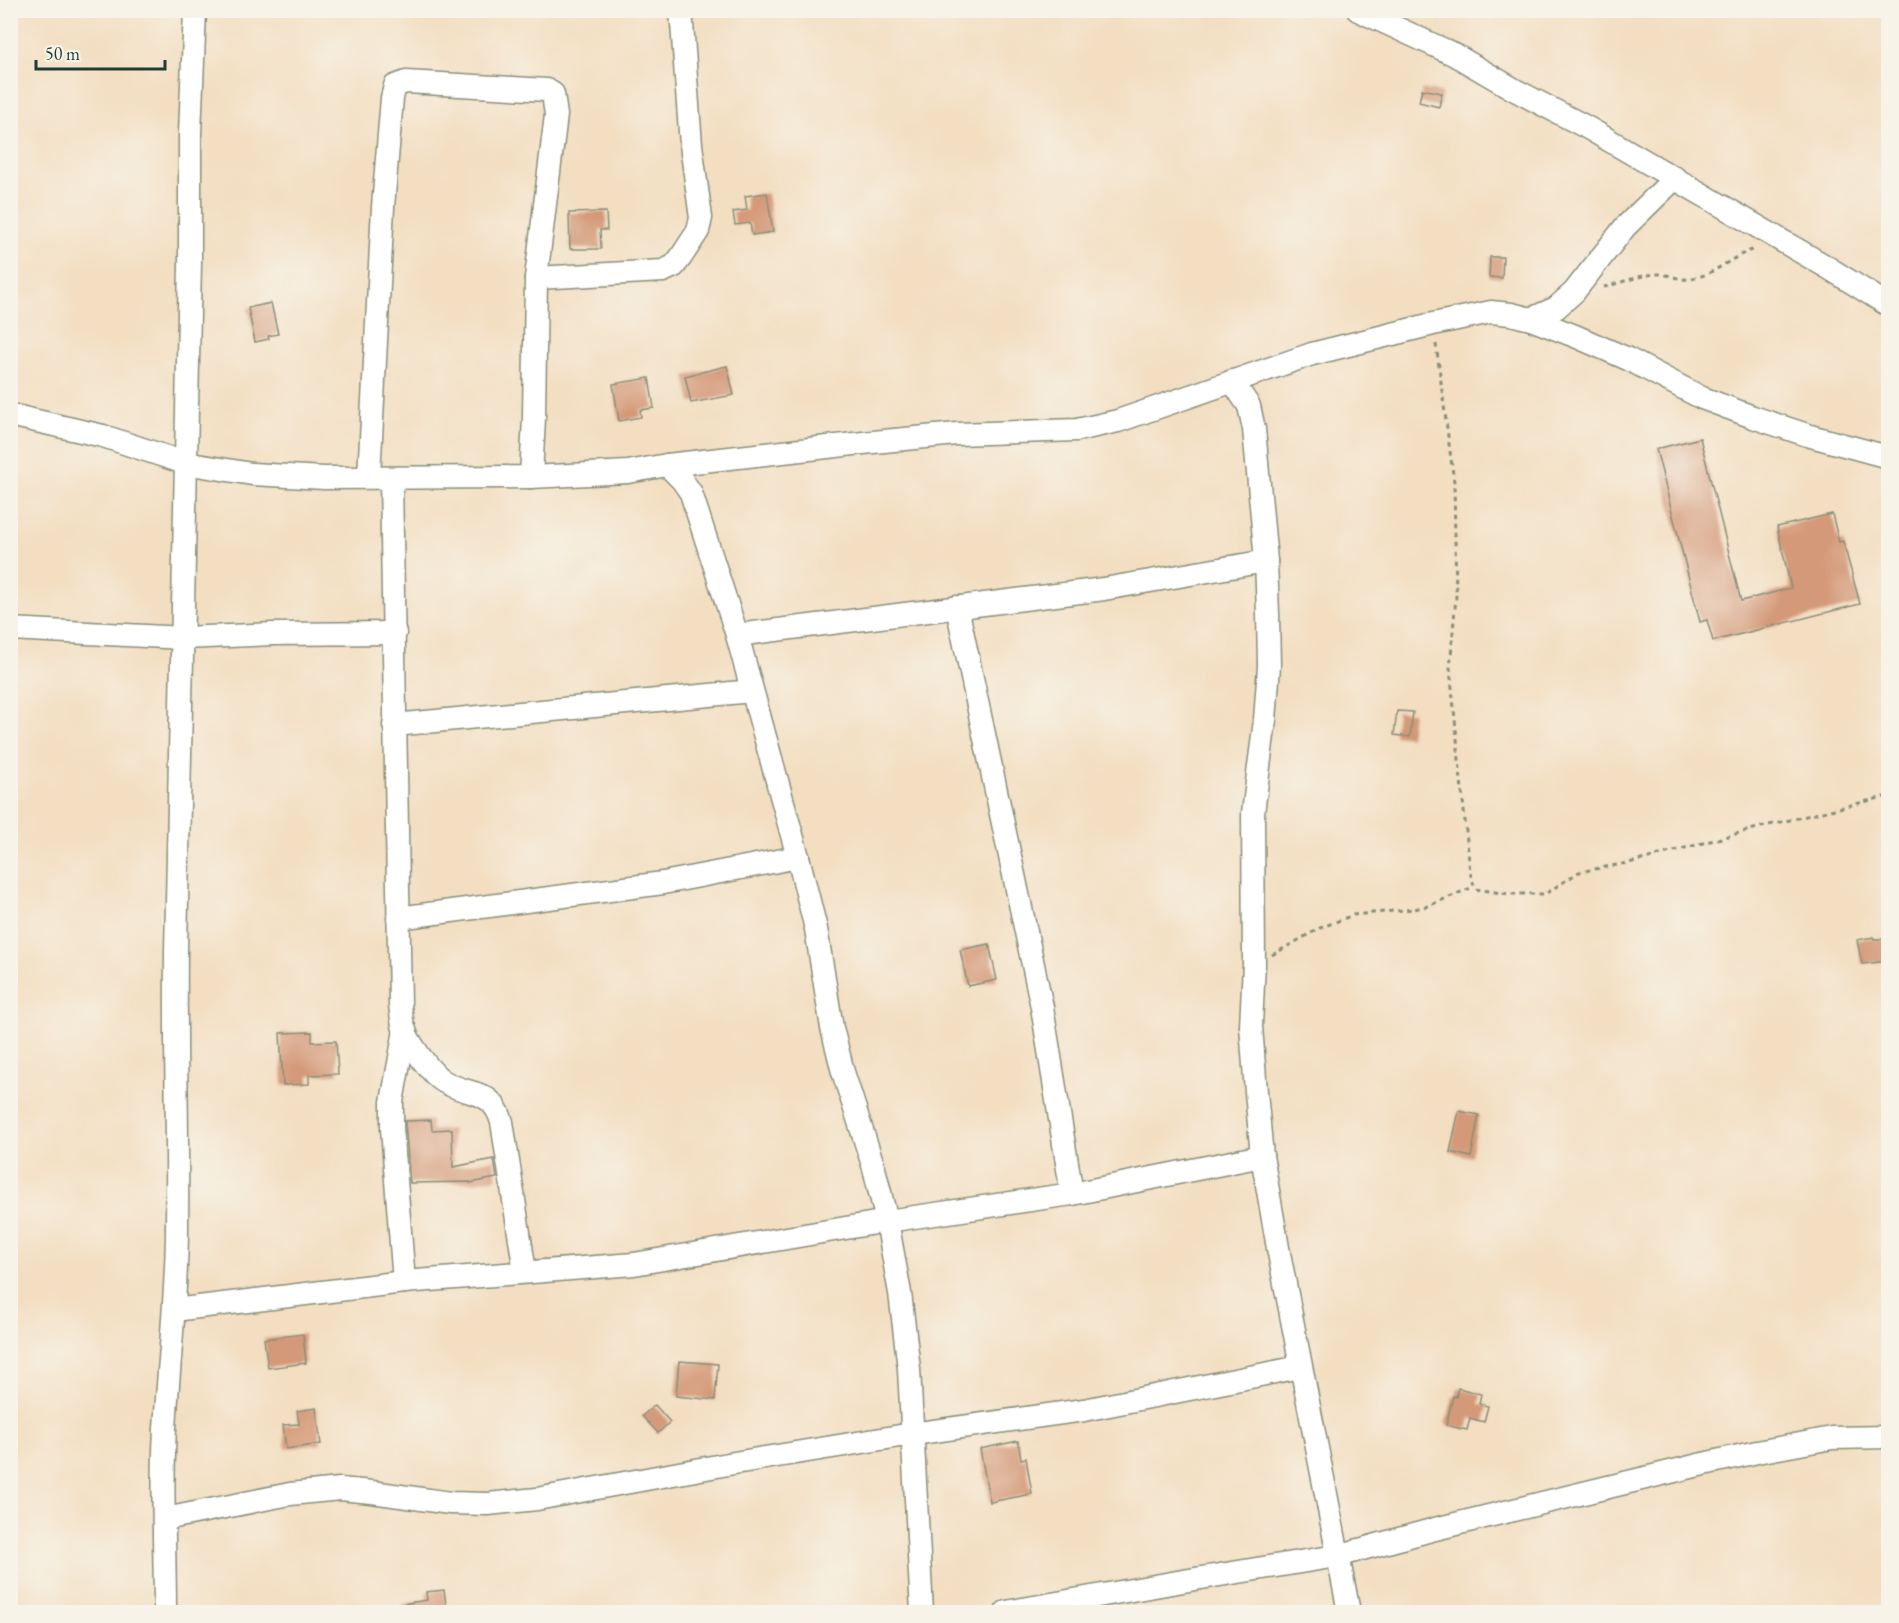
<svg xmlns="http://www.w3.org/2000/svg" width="1899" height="1623" font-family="'EB Garamond',serif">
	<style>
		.building { fill: #d49978 }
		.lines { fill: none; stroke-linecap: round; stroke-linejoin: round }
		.minor-casing { stroke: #898e7a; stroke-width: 25 }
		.path { stroke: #898e7a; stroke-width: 3; stroke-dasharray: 4.5 4.5; stroke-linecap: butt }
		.minor { stroke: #fff; stroke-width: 22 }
	</style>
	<rect width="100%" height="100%" fill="#f7f3e8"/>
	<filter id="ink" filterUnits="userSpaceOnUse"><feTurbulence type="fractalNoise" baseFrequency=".0167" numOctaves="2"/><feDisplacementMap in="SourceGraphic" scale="12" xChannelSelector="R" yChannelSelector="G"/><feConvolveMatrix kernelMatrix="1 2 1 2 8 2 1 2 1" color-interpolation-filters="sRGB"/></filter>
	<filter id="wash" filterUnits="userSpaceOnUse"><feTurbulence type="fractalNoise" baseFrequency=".008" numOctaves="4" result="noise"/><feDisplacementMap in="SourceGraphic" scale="24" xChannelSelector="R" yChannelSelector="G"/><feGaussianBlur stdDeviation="1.35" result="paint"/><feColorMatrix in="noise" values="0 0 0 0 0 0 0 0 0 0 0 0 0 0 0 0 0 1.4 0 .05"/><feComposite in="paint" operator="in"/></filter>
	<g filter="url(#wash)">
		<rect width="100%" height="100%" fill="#f3dec1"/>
		<g id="blocks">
			<!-- building -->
			<g class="building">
				<polygon points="1422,89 1442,93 1439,107 1419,102"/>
				<polygon points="767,193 773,232 752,235 750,223 735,225 733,212 747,210 745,196"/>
				<polygon points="606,212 607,230 600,230 601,249 570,249 569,213"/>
				<polygon points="1490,257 1503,257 1502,278 1489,277"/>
				<polygon points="271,303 278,334 268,336 269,339 255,342 248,308"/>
				<polygon points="727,366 734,395 691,403 685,376"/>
				<polygon points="649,378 654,408 640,410 641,417 619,421 613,384"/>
				<polygon points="1700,438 1741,601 1791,588 1777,527 1832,514 1839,542 1843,541 1860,604 1713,641 1707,620 1700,622 1656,449"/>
				<polygon points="1397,711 1413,712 1410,737 1394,735"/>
				<polygon points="1873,937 1874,939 1888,939 1888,961 1862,964 1857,940"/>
				<polygon points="989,944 997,980 968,986 960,950"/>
				<polygon points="312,1032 312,1042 336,1041 338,1074 309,1075 309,1084 283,1085 280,1033"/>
				<polygon points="1459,1111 1479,1115 1471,1157 1450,1152"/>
				<polygon points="431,1120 432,1130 452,1129 453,1167 494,1159 497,1178 470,1183 470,1182 410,1183 405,1121"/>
				<polygon points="303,1334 306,1363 268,1368 264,1339"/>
				<polygon points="679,1361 718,1364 715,1400 676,1396"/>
				<polygon points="1458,1388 1481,1394 1479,1404 1488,1406 1484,1422 1470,1418 1467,1430 1446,1425 1453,1396 1456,1397"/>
				<polygon points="655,1405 670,1422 658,1433 642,1416"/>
				<polygon points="316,1408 321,1444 286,1449 283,1425 299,1424 297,1411"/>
				<polygon points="1018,1441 1021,1459 1026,1458 1032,1494 990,1502 980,1449"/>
				<polygon points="444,1590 447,1612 403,1612 402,1604 427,1600 426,1592"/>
			</g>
		</g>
	</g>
	<g filter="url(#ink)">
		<use href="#blocks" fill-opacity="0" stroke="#898e7a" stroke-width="1.5"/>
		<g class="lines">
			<defs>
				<g id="minor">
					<polyline points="1358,10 1455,55 1515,90 1588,128 1827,267 1888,305"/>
					<polyline points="536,278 663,271 674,266 681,257 698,231 701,218 691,145 681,10"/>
					<polyline points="1531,319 1556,308 1574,292 1625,227 1675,178"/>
					<polyline points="1232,381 1249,406 1254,429 1266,561 1268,614 1269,666 1265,720 1253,813 1254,964 1251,1026 1256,1092 1262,1156 1278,1248 1349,1612"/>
					<polyline points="10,415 103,436 185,463 252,474 324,478 531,477 628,472 667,465 863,443 957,434 1077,430 1118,421 1312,354 1433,324 1491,312 1511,314 1531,319 1575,336 1628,359 1702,398 1753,417 1807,435 1888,457"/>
					<polyline points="667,465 682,480 691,493 737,635 798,857 816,929 832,1028 843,1072 874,1168 887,1221 900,1293 909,1369 922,1612"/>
					<polyline points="369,477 383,207 392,98 395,86 406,82 547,90 553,94 556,115 536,278 534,418 531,477"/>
					<path d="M391,478L400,1005C401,1013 402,1022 404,1029C409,1043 428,1069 440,1079C466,1098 491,1085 502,1122L525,1272"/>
					<polyline points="957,607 1042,1007 1072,1194"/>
					<polyline points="10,629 184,638 273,634 395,633"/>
					<polyline points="737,635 1104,589 1266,561"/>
					<polyline points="394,725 752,691"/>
					<polyline points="398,918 663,883 798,857"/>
					<polyline points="404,1282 392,1129 392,1102 405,1030"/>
					<polyline points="174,1310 404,1282 634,1264 887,1221 1072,1194 1262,1156"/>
					<polyline points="165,1519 290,1494 340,1489 372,1492 450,1503 488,1504 537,1499 728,1464 912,1434 1084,1410 1300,1367"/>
					<path d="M165,1612C165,1546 161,1479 166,1413C170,1351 177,1289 177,1227C178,1135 175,1043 176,951L190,263V134L195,10"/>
					<polyline points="1006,1612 1183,1581 1337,1556 1435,1529 1699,1465 1757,1452 1832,1438 1888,1437"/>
				</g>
			</defs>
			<!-- minor casing -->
			<use href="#minor" class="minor-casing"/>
			<!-- path -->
			<g class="path">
				<path d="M1604,287C1621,283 1642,274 1659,274C1670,274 1680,281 1691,279C1716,274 1732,256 1755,249"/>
				<polyline points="1436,344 1454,482 1456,596 1450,668 1470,872 1475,889 1509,894 1545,894 1579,872 1638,861 1761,827 1888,796"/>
				<polyline points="1272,955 1320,928 1353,915 1414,909 1428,906 1473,887"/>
			</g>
			<!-- minor -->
			<use href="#minor" class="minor"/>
		</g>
	</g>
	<!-- margin -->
	<rect width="1899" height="1623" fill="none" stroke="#f7f3e8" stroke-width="36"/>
	<!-- scale -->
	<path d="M36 60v9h129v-9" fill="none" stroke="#1f3d34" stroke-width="3"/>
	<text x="45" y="60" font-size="18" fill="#1f3d34" stroke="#f7f3e8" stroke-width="4.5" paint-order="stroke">50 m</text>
</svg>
